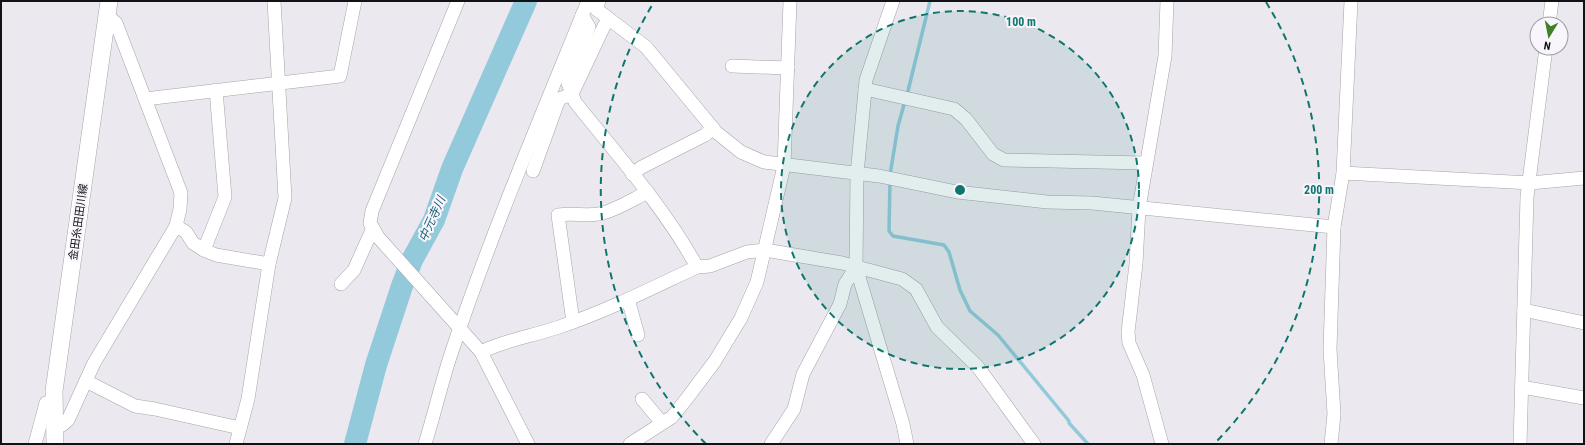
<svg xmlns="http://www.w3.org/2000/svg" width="1585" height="445" font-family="'Roboto Condensed','Noto Sans JP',sans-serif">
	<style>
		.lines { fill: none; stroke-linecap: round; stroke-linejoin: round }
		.stream { stroke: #93cadb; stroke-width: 3.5 }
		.river { stroke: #93cadb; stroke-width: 22 }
		.minor-casing { stroke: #a6a3a9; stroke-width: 14 }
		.major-casing { stroke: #a6a3a9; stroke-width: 18 }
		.minor { stroke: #fff; stroke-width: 13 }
		.major { stroke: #fff; stroke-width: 17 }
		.ring { fill: none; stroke: #0f766e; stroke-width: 2; stroke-dasharray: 7 5 }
		.labels { text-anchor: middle; stroke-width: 4; stroke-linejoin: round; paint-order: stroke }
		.street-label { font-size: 11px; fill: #121113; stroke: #f8f6fc }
		.water-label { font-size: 12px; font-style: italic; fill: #196072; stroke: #f8f6fc }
		.centre { fill: #0f766e; stroke: #f8f6fc; stroke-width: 2 }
		.ring-label { font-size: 12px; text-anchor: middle; font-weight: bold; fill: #0f766e; stroke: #f8f6fc; stroke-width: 4; stroke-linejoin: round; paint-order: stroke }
	</style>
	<rect width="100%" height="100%" fill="#ebe9ef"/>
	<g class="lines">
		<!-- stream -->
		<g class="stream">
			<polyline points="907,95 930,1"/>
			<polyline points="890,175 898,126 905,101"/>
			<polyline points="890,181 889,231 893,236 944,245 949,252 960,290 970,311 998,335 1069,421 1069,423 1088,444"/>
		</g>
		<!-- river -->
		<polyline class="river" points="355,444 376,365 402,286 412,260 434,220 452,169 526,1"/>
		<defs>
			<g id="minor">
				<polyline points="458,1 372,211 370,223 378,237 481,352 528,444"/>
				<polyline points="599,1 596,9 646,47 716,132 741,152 764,162 879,176 957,192 1047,202 1092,203 1334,227 1343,173 1351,1"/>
				<polyline points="893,1 866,80 857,174 856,267 903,424 907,444"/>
				<path d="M582,15L589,27L568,83L575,102C618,156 664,207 697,267"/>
				<polyline points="1549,24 1552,1"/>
				<polyline points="732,66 788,68"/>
				<polyline points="865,89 954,109 966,119 993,154 1004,160 1145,163"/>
				<polyline points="145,99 340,76 355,1"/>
				<polyline points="533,171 559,99 572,94 604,26 609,19"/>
				<polyline points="1343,173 1530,183 1584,178"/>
				<polyline points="632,174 642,167 705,135 713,128"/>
				<polyline points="176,226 186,232 193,243 204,250 225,197 216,90"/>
				<polyline points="204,250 216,255 269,264"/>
				<polyline points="341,284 354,270 373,228"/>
				<polyline points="628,299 638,335"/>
				<polyline points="1524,310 1584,323"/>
				<path d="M573,322L558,215C573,213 585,216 599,214C615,211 633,199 648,192"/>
				<path d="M481,352C505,340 533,336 559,327C607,311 652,288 697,267L710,266L747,252L765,250L842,263L902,279L916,289L937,327L978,367L1034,444"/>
				<polyline points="86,381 135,406 155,409 240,428"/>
				<polyline points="1522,387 1584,398"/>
				<polyline points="642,399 662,423"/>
				<polyline points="54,426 62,425 68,420 94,363 176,226 180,209 181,193 116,23 107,15"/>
				<polyline points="35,444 46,403 54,402"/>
				<polyline points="236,444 248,399 269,264 285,198 274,1"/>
				<path d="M425,444C434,415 441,385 450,357C490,236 540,119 588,1"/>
				<polyline points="630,444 672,417 688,397 715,361 741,318 757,282 784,166 790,1"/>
				<polyline points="771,444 794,409 803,374 840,304 845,284 856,267"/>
				<polyline points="1162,444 1143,375 1129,343 1128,332 1136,264 1139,208 1165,56 1167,1"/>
				<polyline points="1331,444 1334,414 1330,349 1334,227"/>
				<polyline points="1520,444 1527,197 1546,48"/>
			</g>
			<polyline id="major" points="55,444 54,391 109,1"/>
		</defs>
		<!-- minor casing -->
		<use href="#minor" class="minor-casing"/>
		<!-- major casing -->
		<use href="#major" class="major-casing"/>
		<!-- minor -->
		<use href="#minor" class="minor"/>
		<!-- major -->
		<use href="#major" class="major"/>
	</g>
	<!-- distance rings -->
	<circle cx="960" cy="190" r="179" fill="#0f766e" fill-opacity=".12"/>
	<g class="ring">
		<circle cx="960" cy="190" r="179"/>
		<path d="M706 444A359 359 0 0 1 654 2M1266 2A359 359 0 0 1 1214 444"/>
	</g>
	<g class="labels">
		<!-- street labels -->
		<g class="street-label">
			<text transform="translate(78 222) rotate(-82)" y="4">金田糸田田川線</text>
		</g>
		<!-- water labels -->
		<g class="water-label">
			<text transform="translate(432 219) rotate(-66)" y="4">中元寺川</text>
		</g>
	</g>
	<circle cx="960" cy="190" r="6" class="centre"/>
	<g class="ring-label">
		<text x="1021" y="26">100 m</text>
		<text x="1319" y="194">200 m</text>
	</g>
	<!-- border -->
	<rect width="1585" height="445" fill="none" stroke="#121113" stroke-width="4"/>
	<!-- north arrow -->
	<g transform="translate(1549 36) rotate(190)"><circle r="19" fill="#f8f6fc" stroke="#9c9a9f"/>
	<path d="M0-3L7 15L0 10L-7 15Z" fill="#3f8123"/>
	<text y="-6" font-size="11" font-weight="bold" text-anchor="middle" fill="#121113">N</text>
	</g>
</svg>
